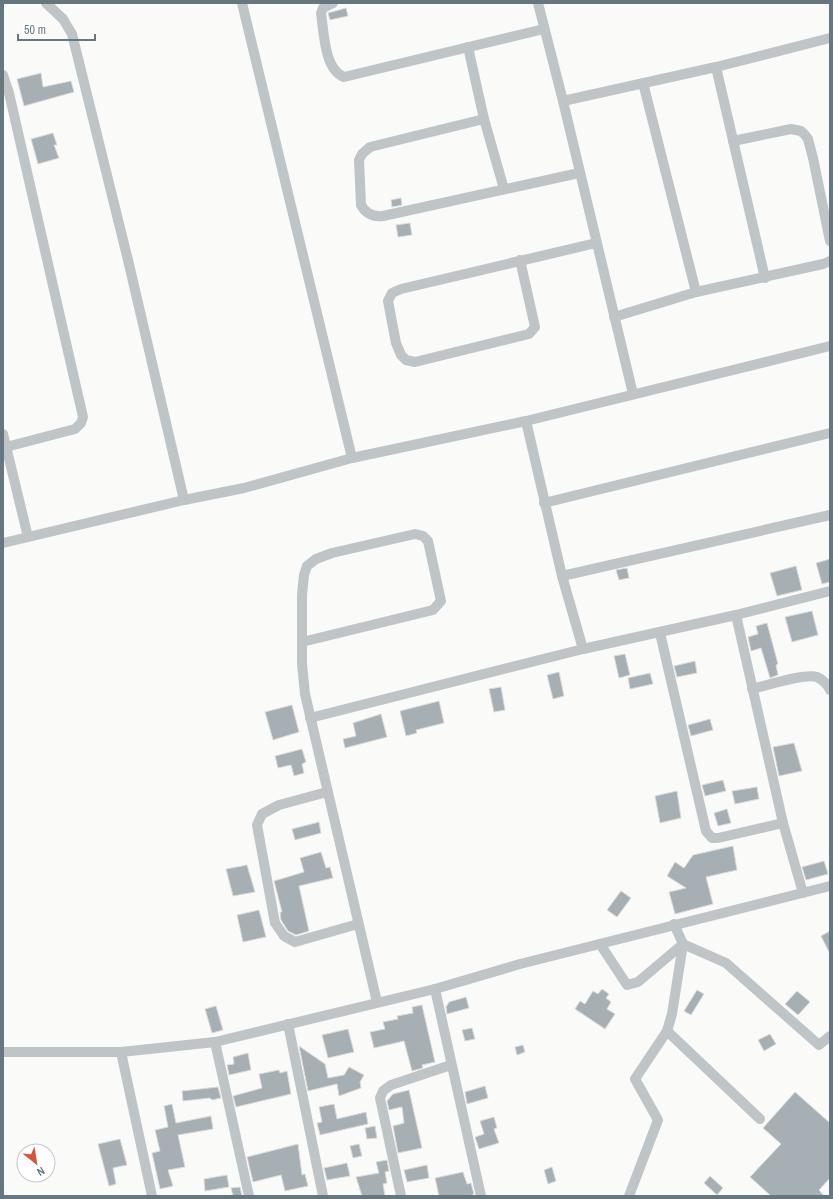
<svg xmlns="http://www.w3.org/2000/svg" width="833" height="1199" font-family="'Archivo Narrow',sans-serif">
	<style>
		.building { fill: #a6afb4; stroke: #dcdcda }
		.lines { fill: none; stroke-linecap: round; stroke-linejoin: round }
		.minor { stroke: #bfc4c7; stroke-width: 10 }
	</style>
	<rect width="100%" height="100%" fill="#fafaf8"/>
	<!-- building -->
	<g class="building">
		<polygon points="346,8 348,16 330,20 328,13"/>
		<polygon points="41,73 43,87 71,81 74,92 24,106 17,79"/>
		<polygon points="53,133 57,145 54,145 59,158 38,164 31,139"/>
		<polygon points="401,198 402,205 392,207 391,200"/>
		<polygon points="410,223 412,235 398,237 396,225"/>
		<polygon points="830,559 830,582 822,584 816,563"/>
		<polygon points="796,566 802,590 777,596 770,573"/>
		<polygon points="627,568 629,578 619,580 616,570"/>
		<polygon points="812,611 818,635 792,642 785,617"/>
		<polygon points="767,623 778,664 776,665 778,675 770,678 761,648 751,651 748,637 758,634 756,626"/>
		<polygon points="625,654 630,675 619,678 614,656"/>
		<polygon points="695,661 697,673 677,677 674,666"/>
		<polygon points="559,672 564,696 553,699 547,675"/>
		<polygon points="650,673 653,684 630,689 628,678"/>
		<polygon points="501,687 505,710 494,712 489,689"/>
		<polygon points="439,701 444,723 416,730 417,733 406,736 400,711"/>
		<polygon points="292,705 299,732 273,740 265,712"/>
		<polygon points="381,714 387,737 345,748 343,739 356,736 353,723"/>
		<polygon points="710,719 713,730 691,736 688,725"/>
		<polygon points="794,743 802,771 779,776 773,747"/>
		<polygon points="302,749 306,762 302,764 304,773 294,776 291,765 278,768 275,756"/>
		<polygon points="723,780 726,791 705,796 702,785"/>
		<polygon points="757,787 759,799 735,804 732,791"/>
		<polygon points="677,791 681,818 660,823 655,796"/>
		<polygon points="727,809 731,823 718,826 714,813"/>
		<polygon points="319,822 321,833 295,840 292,829"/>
		<polygon points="733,846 737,870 706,877 713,904 675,914 669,892 686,888 667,876 675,862 684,868 693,855"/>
		<polygon points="321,852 326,868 330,867 333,878 299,886 309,931 296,935 288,931 281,920 280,912 282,912 274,881 304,872 300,858"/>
		<polygon points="824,861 828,874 806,880 802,867"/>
		<polygon points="247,865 255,892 233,896 226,869"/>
		<polygon points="621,891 631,898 617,917 607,910"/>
		<polygon points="259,910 266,937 243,942 237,915"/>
		<polygon points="830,931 830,954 821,936"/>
		<polygon points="602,989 609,994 606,998 611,1002 607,1009 615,1014 605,1029 575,1009 580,1001 585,1004 593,991 598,994"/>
		<polygon points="697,990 704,994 691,1015 684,1011"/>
		<polygon points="797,991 810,1002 798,1015 785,1004"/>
		<polygon points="466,997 469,1008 447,1014 446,1007 449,1002"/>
		<polygon points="422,1005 435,1062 422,1065 423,1068 412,1071 404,1041 374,1048 370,1032 385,1029 383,1022 398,1019 397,1016 413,1013 412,1007"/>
		<polygon points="216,1006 223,1030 212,1033 205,1009"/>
		<polygon points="472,1028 475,1039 465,1041 462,1030"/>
		<polygon points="348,1029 354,1052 328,1058 322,1035"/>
		<polygon points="770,1034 776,1044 764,1051 758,1040"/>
		<polygon points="523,1045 525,1052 517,1055 515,1047"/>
		<polygon points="299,1046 325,1064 328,1078 344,1075 349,1067 364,1075 360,1082 361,1088 339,1096 337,1084 308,1091"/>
		<polygon points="248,1053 251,1070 229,1075 227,1065 234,1064 233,1057"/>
		<polygon points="279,1070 280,1073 287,1071 291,1094 236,1107 233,1096 262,1088 259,1074"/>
		<polygon points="485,1086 488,1098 467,1104 465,1092"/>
		<polygon points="218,1087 221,1098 212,1100 210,1098 183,1101 182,1091"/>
		<polygon points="409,1090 422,1148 398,1153 393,1126 404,1123 402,1107 389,1110 387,1101 393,1094"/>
		<polygon points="795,1092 830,1123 830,1178 819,1190 824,1196 771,1196 750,1177 781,1144 763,1128"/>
		<polygon points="172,1104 176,1123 211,1116 213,1129 178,1135 185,1167 168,1170 173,1186 160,1189 152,1153 160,1151 155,1130 168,1127 164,1106"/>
		<polygon points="334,1104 337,1119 366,1112 368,1124 320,1135 317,1123 322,1122 319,1107"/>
		<polygon points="494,1117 497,1128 494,1129 499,1143 479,1149 475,1137 484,1134 480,1121"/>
		<polygon points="375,1126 377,1138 367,1139 365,1128"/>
		<polygon points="120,1139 127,1165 113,1168 116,1184 109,1186 98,1144"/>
		<polygon points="298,1144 302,1175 305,1174 308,1186 285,1191 281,1175 253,1182 247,1157"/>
		<polygon points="359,1144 362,1156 353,1158 350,1146"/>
		<polygon points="387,1160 389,1171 385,1172 387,1183 383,1184 385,1196 362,1196 356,1177 379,1173 376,1162"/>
		<polygon points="347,1163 350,1176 327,1180 324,1168"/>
		<polygon points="427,1165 429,1178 407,1182 404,1170"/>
		<polygon points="552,1167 556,1181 548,1184 544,1170"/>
		<polygon points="463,1172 467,1184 471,1183 474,1194 470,1196 439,1196 435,1178"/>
		<polygon points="227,1175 229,1187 205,1191 204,1179"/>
		<polygon points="710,1176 723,1188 717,1195 704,1183"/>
		<polygon points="240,1187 242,1196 233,1196 231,1188"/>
	</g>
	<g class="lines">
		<!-- minor -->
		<g class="minor">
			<polyline points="46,3 63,19 72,34 128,260 184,500"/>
			<polyline points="242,3 352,458"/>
			<path d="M333,3L323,8L321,13C324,32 324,69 344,77L544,29"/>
			<polyline points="538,3 563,101 633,394"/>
			<polyline points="468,47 484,119 504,189"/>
			<polyline points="716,67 765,278"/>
			<polyline points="3,75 9,93 83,417 81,423 75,429 6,447"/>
			<polyline points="643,83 696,292"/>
			<polyline points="563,101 716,67 830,38"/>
			<path d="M484,119L370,147L362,154L359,160L361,205C366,214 374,217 383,216L579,173"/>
			<polyline points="733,141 791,129 801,131 805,135 808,139 813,158 830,241"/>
			<polyline points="520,260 535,327 529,334 415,362 406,360 401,355 396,343 388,301 392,293 401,289 596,243"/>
			<polyline points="614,317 696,292 823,264 830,261"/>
			<polyline points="526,421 562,576 583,649"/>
			<polyline points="3,434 28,537"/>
			<polyline points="544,503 830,433"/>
			<polyline points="3,543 184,500 244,488 352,458 526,421 830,346"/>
			<polyline points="562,576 830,515"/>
			<polyline points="736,615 783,823 803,893"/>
			<polyline points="660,633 706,831 712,838 718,838 783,823"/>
			<polyline points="302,642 433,610 441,601 428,541 423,536 415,534 332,553 316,559 307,566 304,575 302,595 302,664 305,694 377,1002"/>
			<path d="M752,689C765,686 805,673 817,677C822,679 828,685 830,690"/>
			<polyline points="310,718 583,649 736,615 830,591"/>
			<polyline points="327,792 279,805 262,814 257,825 275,923 284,936 295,942 358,924"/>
			<polyline points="674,924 683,944 726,963 819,1045 830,1036"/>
			<polyline points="600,944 627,985 638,982 683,944"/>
			<polyline points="435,989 481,1196"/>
			<polyline points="288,1024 323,1196"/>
			<polyline points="667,1031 760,1119"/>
			<polyline points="215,1042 249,1196"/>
			<polyline points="3,1052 121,1052 215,1042 435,989 520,964 830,886"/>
			<polyline points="121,1052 152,1196"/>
			<polyline points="401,1196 380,1098 383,1091 391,1085 451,1065"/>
			<polyline points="629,1196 658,1120 635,1079 667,1031 672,1014 683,944"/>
		</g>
	</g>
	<!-- border -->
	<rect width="833" height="1199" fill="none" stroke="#667780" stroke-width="8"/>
	<!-- north arrow -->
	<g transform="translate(36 1163) rotate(150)"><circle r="19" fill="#ffffff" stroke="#c2c9cc"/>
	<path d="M0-3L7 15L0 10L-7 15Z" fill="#d6563b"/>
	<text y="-6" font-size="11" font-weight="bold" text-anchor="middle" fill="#667780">N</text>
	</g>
	<!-- scale -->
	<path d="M18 34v6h77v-6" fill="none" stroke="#667780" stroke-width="2"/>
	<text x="24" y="34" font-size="12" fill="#667780" stroke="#ffffff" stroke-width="3" paint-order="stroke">50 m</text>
</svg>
